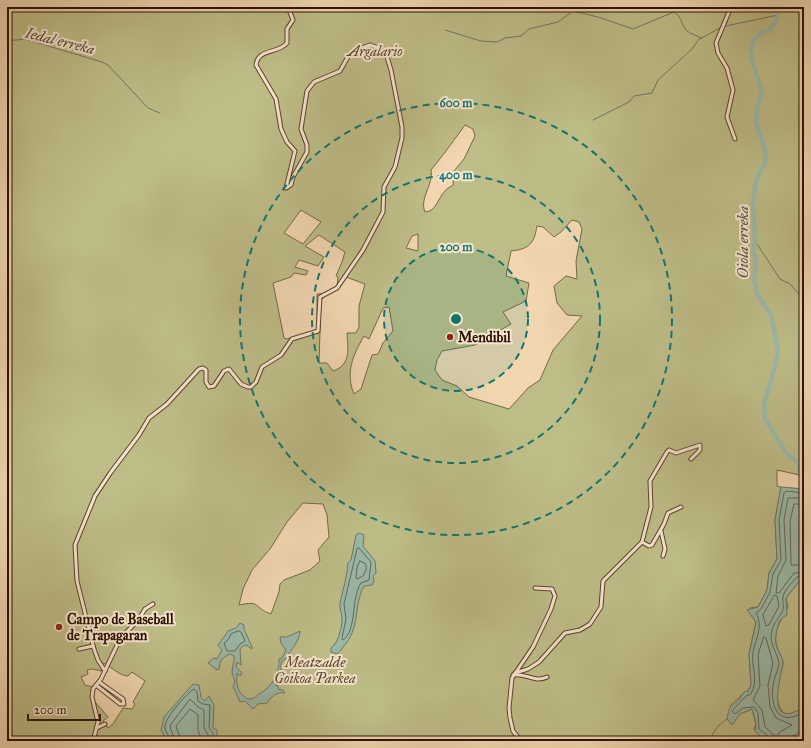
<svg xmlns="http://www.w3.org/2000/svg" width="811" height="748" font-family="'IM FELL Great Primer',serif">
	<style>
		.green { fill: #bebd88; stroke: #746846; fill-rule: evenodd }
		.water { fill: #9bb9a9; stroke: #6e7667 }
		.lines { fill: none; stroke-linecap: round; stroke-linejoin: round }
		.shore { stroke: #626656; stroke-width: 1 }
		.stream { stroke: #6e7667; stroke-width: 1 }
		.river { stroke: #9bb9a9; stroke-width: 4.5 }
		.minor-casing { stroke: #5c432e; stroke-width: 5 }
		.minor { stroke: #f6e4cc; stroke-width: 3 }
		.ring { fill: none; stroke: #0f766e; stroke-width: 2; stroke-dasharray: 7 5 }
		.poi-dot { fill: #8f2418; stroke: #f6e4cc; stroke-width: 1.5 }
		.labels { text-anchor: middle; stroke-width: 4; stroke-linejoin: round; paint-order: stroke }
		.park-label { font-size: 14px; font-style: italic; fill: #56452b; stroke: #f6e4cc }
		.poi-label { font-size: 14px; font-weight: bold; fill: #2a1203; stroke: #f6e4cc; text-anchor: start }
		.water-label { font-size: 15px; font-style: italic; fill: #524c3d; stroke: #f6e4cc }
		.centre { fill: #0f766e; stroke: #f6e4cc; stroke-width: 2 }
		.ring-label { font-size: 12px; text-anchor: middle; font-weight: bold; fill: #0f766e; stroke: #f6e4cc; stroke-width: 4; stroke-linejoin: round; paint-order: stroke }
	</style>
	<rect width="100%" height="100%" fill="#f1d6b0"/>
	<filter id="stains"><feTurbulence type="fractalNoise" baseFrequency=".005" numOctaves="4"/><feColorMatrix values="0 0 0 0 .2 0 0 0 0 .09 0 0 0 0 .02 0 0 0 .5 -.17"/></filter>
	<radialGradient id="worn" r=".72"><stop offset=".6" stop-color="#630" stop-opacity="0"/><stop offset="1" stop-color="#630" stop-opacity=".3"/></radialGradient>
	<!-- green -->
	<g class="green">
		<path d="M7,7H804V476L777,470V486L781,487L775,520L777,559L769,573L767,590L758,607L750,608L751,615L756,622L749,654L751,684L748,692L746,691L730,706L735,719L740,714L752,709L756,724L754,729L766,741H7ZM465,125L473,129L475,136L464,159L454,171L453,185C451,187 447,188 445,191C438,198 436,212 425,212C419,198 434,184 431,170L446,151ZM301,210L321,222L303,244L284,233ZM572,220L579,222L582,229L576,261L577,279L566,276L554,286L557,303L567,315L582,316L553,350L540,380L528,388L509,409L469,397L457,386L442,380L435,370L437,360L442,351L475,345L511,324L503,312L526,301L529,283L506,276L511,251C529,249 534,244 537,226L543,227L554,237L561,232ZM418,234V251L406,248L412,236ZM319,235L345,252L342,262L336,276L338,277L337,286L323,294H317V331L286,339L284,338L273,283L291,277L294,273L306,275L308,271L295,267L299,260L318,266L324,257L305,246ZM346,277L365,284L359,306V327L356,333H347C348,350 351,365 333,371L327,363H319L321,301C327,290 338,296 346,277ZM389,307L393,331L383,343L378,354L372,355L361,389L354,394C345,373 353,355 364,336L369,339L383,308ZM303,503L323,504L327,515L329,537L318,550L320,561L310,570L284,580L280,584L279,592L271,614C253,608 262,600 239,605L243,589L252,570L270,549L287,522ZM103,663C111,666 119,676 128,676L132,672L145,681L133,702L135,704L132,709L123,708L113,724L108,728L103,721L108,717L96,703L95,704L92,690L93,687L85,685L81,677L88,674L87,670L92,669L102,671L100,665Z"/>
		<path d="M800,579L804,583V707C801,709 797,713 794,714C777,719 776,695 777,685C778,677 782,671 783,664C784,660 778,651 777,647C772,631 782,620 788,606L786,598Z"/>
		<polygon points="804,726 804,741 785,741 785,739 797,734"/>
	</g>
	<!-- water -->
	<g class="water">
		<path d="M781,487L804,489V583L800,580L786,598L787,615C782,617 779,621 778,626C776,632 775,638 776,644C777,650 784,659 783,664C779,683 766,731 804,707V726L797,734L786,739V741H766L755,731L756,724L752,709L740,714L732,725L727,719C730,702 731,709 740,698C742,695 743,693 746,691L748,692L751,684L749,654L756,622L747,610L758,607L767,590L769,573L777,559L775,520Z"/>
		<path d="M359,533L364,535L363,546L375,561L376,573L373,576L374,581L372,585L364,586C353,606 361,628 343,647C341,650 340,652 337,654L331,652V648C338,644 342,627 342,619C342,613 339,609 340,603C343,589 347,578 348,563L351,560L356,535Z"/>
		<path d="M240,623L244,625V629L252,647V649L246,645L243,646L240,649L241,665L237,662L236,667L242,673L240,676L237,673C236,684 237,694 248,699C254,699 255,697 259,694C272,687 280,673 279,659L282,658L286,650L281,643L280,637H287L300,631C300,640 291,651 286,657H288L281,662V671L283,673L279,681L276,684V686L278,685V689L283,690L285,693C276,691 270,698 267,703L258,704L253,709L245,701L240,702L233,686C237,682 233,678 232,672C232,666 235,661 234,656L230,654C222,658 220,660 219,669L217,670L208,663L214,658L217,659L222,650L218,645C221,640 225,637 228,631L236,628Z"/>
		<polygon points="193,684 199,685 201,697 204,701 209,696 214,705 213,728 217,730 217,741 167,741 161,730 164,717"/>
	</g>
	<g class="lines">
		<!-- shore -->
		<g class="shore">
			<polyline points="804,498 788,498 784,520 786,560 778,576 776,593 779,593 794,573 804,572"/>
			<polyline points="804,504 794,504 790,521 791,565 804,565"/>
			<path d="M359,548L371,562L369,580L361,583C351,597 357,631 343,640L342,638L346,619L344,604L357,549Z"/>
			<polygon points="360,561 366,564 366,570 363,576 357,579 356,577 357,568"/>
			<path d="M804,577L801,576L797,577C793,582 784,590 783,597C782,602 785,607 782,612C777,621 772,624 771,637C771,646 779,657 779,664C778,670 774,678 773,685C770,707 779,728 804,712"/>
			<polygon points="775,595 777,596 779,606 769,625 766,626 763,615"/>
			<polygon points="239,631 241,632 245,641 240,644 235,651 227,651 224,643 228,640 231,634"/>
			<polygon points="764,637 766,638 773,663 768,685 770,707 776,718 792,725 780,732 776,737 765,727 762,710 753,700 760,686 758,655"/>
			<path d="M170,741C170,736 164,731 165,726C165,718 187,693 194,689L197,692L198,701L203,704L210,705L209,728L213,733V741"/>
			<polyline points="175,741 170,727 171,724 190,699 198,707 204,710 204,728 208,735 208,741"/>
			<polyline points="181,741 176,726 190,709 198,715 198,730 202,741"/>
			<path d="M769,741L766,734L759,729L758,713L754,707L743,708L735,714L732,711L746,696L751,694C759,679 751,667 753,653C755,639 764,627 756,613L761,609L770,592L773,574L781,560L779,520L784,493L786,491L804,493"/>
		</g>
		<!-- stream -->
		<g class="stream">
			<polyline points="726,26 778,15"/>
			<path d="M445,30L481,41L497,42L505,38L521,36L529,29L558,22L573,11L598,17L633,29L674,12C682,17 681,24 686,30C690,34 696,35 701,38"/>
			<polyline points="700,39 720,28"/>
			<polyline points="7,41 25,39 102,62 108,65 148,108 160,113"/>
			<polyline points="593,120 629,102 634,96 652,93 658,80 692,49 699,39"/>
			<polyline points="755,241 780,279 790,284 799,294 804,295"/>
			<polyline points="708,741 719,725 727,719"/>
		</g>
		<!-- river -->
		<polyline class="river" points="776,7 778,15 775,23 769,30 761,33 754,40 751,50 752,60 762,92 757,108 756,123 765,149 766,161 758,176 755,187 753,205 755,241 753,253 756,258 754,279 757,294 771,315 777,344 778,352 774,370 764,404 765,419 785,451 798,463 801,476"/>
		<defs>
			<g id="minor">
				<polyline points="731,7 716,43 718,53 727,68 733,90 727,117 735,139"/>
				<polyline points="681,507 668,513 664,524 652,545 649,546 642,542 651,507 650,481 667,452 669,450 676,453 700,445 700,450 691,459"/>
				<polyline points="661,531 665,549 663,556"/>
				<polyline points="79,649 93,646"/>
				<path d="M105,671L98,660L94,649L77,581L75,545L95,496L111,472L139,435L149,418L167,404L199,369L203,368L206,370V382L209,387L214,386L224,371L229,369L241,384L248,387H251L256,382L262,367L281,355L292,339L318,331L320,297L337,288L363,250L383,212L384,187L395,167L402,138V127L391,70L387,57L379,48L370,45L354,51L349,55L340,71L314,82L307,91L301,129L307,145V152L293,177L291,185L286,188L295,151L287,142L281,129L276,99L256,65C258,48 278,54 287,43V29L293,20L288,7"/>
				<polyline points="515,673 528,669 539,662 565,633 580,630 590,624 601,607 603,581 642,542"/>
				<path d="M513,675C526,673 535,683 547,677"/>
				<polyline points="96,685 120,704 124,704 123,699 99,682"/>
				<polyline points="97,728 105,724"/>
				<polyline points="93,741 98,722 92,697 93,689 101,679 120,639 139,619 145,609 153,604"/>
				<polyline points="521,741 513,731 510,718 509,708 512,678 533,647 551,609 555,596 552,589 535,588"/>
			</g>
		</defs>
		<!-- minor casing -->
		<use href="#minor" class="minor-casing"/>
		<!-- minor -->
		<use href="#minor" class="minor"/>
	</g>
	<!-- distance rings -->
	<circle cx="456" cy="319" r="72" fill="#0f766e" fill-opacity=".12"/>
	<g class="ring">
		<circle cx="456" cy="319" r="72"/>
		<circle cx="456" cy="319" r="144"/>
		<circle cx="456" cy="319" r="216"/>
	</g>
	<!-- markers -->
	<g class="poi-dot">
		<circle cx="450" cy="337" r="4"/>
		<circle cx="59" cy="627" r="4"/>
	</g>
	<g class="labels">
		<!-- park labels -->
		<g class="park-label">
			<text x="375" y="56">Argalario</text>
			<text x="315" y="667">Meatzalde<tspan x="315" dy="16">Goikoa Parkea</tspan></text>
		</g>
		<!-- poi labels -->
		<g class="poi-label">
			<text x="458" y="342">Mendibil</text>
			<text x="67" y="624">Campo de Baseball<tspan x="67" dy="16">de Trapagaran</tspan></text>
		</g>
		<!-- water labels -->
		<g class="water-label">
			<text transform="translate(60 41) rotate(14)" y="5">Iedal erreka</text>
			<text transform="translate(743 242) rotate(-90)" y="5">Oiola erreka</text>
		</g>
	</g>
	<circle cx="456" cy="319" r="6" class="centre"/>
	<g class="ring-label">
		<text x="456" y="107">600 m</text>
		<text x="456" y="179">400 m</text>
		<text x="456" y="251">200 m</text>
	</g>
	<!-- margin -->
	<rect width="811" height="748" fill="none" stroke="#f1d6b0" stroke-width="24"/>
	<rect x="8" y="8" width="795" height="732" fill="none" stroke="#2a1203" stroke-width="2"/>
	<rect x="12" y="12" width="787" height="724" fill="none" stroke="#2a1203"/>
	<!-- scale -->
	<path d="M28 714v6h72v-6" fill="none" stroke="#2a1203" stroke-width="2"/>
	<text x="34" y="714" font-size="12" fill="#2a1203" stroke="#f6e4cc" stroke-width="3" paint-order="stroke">200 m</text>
	<rect width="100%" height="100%" filter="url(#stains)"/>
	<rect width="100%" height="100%" fill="url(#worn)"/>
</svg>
